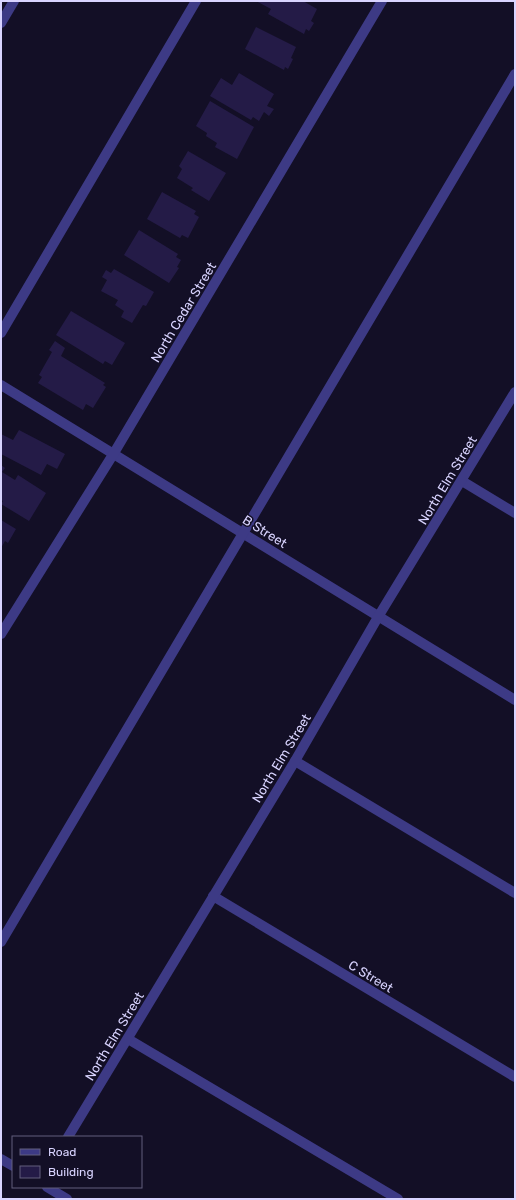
<svg xmlns="http://www.w3.org/2000/svg" width="516" height="1200" font-family="Rubik,sans-serif">
	<style>
		.building { fill: #241b47 }
		.lines { fill: none; stroke-linecap: round; stroke-linejoin: round }
		.minor { stroke: #3d3a85; stroke-width: 10 }
		.labels { text-anchor: middle; stroke-width: 3; stroke-linejoin: round; paint-order: stroke }
		.street-label { font-size: 13px; fill: #d9d4ff; stroke: #130f26 }
	</style>
	<rect width="100%" height="100%" fill="#130f26"/>
	<!-- building -->
	<g class="building">
		<polygon points="256,1 303,1 317,9 311,21 314,23 309,31 306,29 304,34 268,14 271,9"/>
		<polygon points="256,27 296,47 291,58 293,59 288,69 285,67 284,70 245,49"/>
		<polygon points="239,73 274,94 267,106 274,109 269,116 264,112 259,121 253,117 251,120 210,96 221,78 232,85"/>
		<polygon points="210,101 254,127 237,159 215,147 217,143 206,136 207,133 196,126"/>
		<polygon points="188,151 226,173 209,201 191,190 193,188 177,178 182,169 179,166"/>
		<polygon points="162,192 196,211 194,214 199,217 188,238 182,235 180,238 147,219"/>
		<polygon points="139,230 178,254 176,257 181,260 177,267 179,268 169,283 124,255"/>
		<polygon points="114,269 154,292 146,306 143,305 132,323 121,317 124,311 115,305 118,300 101,291 107,280 102,277 106,270 111,273"/>
		<polygon points="71,311 125,343 112,365 105,361 103,364 56,335"/>
		<polygon points="55,341 65,348 61,356 105,383 103,385 106,387 93,408 86,404 83,410 38,383 42,377 39,375 52,352 49,350"/>
		<polygon points="19,430 65,454 57,469 47,464 41,475 1,454 1,434 13,440"/>
		<polygon points="1,465 5,468 2,472 15,480 18,475 46,493 29,521 1,504 3,501 1,500"/>
		<polygon points="1,520 16,529 8,543 5,541 1,548"/>
	</g>
	<g class="lines">
		<!-- minor -->
		<g class="minor">
			<polyline points="1,23 14,1"/>
			<polyline points="1,333 196,1"/>
			<polyline points="1,385 515,700"/>
			<polyline points="462,481 515,513"/>
			<polyline points="1,634 114,453 382,1"/>
			<polyline points="295,761 515,893"/>
			<polyline points="213,896 515,1077"/>
			<polyline points="1,942 515,74"/>
			<polyline points="128,1039 398,1199"/>
			<polyline points="68,1137 295,761 378,617 515,392"/>
			<polyline points="1,1159 13,1166"/>
			<polyline points="47,1187 67,1199"/>
		</g>
	</g>
	<g class="labels">
		<!-- street labels -->
		<g class="street-label">
			<text transform="translate(183 312) rotate(-59)" y="5">North Cedar Street</text>
			<text transform="translate(447 480) rotate(-59)" y="5">North Elm Street</text>
			<text transform="translate(265 531) rotate(32)" y="5">B Street</text>
			<text transform="translate(281 758) rotate(-59)" y="5">North Elm Street</text>
			<text transform="translate(371 976) rotate(31)" y="5">C Street</text>
			<text transform="translate(114 1036) rotate(-59)" y="5">North Elm Street</text>
		</g>
	</g>
	<!-- border -->
	<rect width="516" height="1200" fill="none" stroke="#d9d4ff" stroke-width="4"/>
	<!-- legend -->
	<rect x="12" y="1136" width="130" height="52" fill="#130f26" stroke="#625e7d"/>
	<rect x="20" y="1149" width="20" height="6" fill="#3d3a85" stroke="#625e7d"/>
	<text x="48" y="1156" font-size="12" fill="#d9d4ff">Road</text>
	<rect x="20" y="1166" width="20" height="12" fill="#241b47" stroke="#625e7d"/>
	<text x="48" y="1176" font-size="12" fill="#d9d4ff">Building</text>
</svg>
